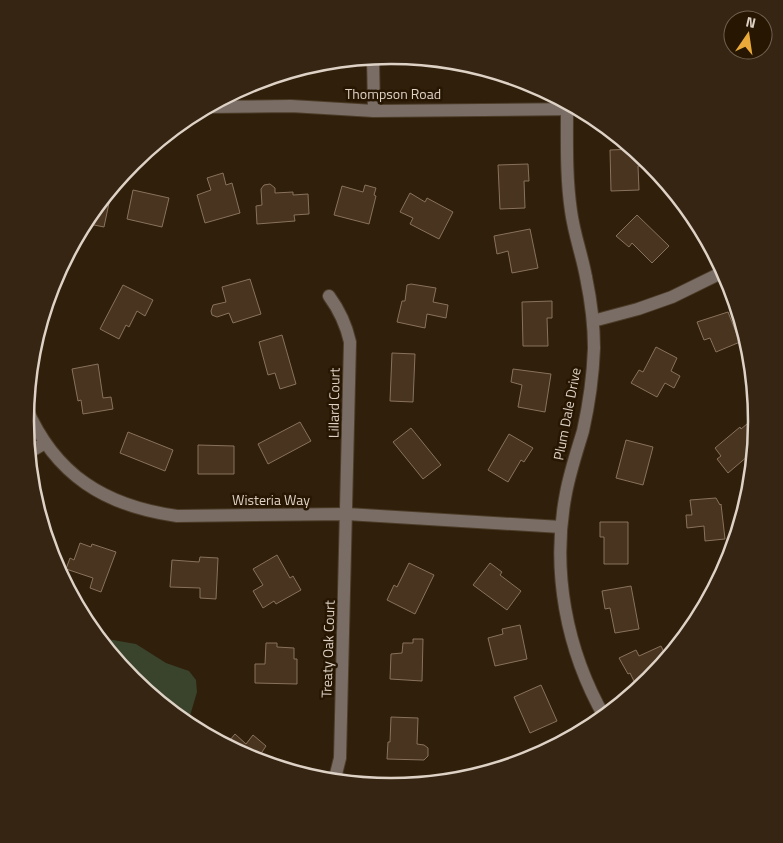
<svg xmlns="http://www.w3.org/2000/svg" width="783" height="843" font-family="'Titillium Web',sans-serif">
	<style>
		.green { fill: #3a432c }
		.building { fill: #493420; stroke: #89725d }
		.lines { fill: none; stroke-linecap: round; stroke-linejoin: round }
		.minor-casing { stroke: #4c3c28; stroke-width: 14 }
		.minor { stroke: #796d65; stroke-width: 12 }
		.labels { text-anchor: middle; stroke-width: 5; stroke-linejoin: round; paint-order: stroke }
		.street-label { font-size: 14px; fill: #ded2c6; stroke: #261602 }
		.rim { fill: none; stroke: #ded2c6; stroke-width: 2.5 }
	</style>
	<rect width="100%" height="100%" fill="#301f0a"/>
	<!-- green -->
	<polygon class="green" points="96,637 136,644 166,663 189,671 196,680 197,692 187,726 132,680"/>
	<!-- building -->
	<g class="building">
		<polygon points="634,149 650,162 651,166 638,166 639,190 611,191 610,150"/>
		<polygon points="528,164 529,181 524,181 525,208 500,209 498,165"/>
		<polygon points="223,173 226,185 232,183 240,213 205,223 197,195 211,190 207,178"/>
		<polygon points="270,184 275,188 275,193 293,192 293,195 308,194 309,214 294,215 295,221 257,224 256,206 262,205 261,189 264,185"/>
		<polygon points="365,185 376,188 374,195 376,196 369,224 334,215 342,186 363,192"/>
		<polygon points="133,190 169,198 162,227 127,219"/>
		<polygon points="410,193 425,202 427,198 453,212 439,239 410,224 413,218 400,212"/>
		<polygon points="100,202 109,203 104,227 84,223"/>
		<polygon points="637,215 669,246 652,263 632,243 629,247 616,236"/>
		<polygon points="530,229 538,268 512,273 508,251 497,254 494,236"/>
		<polygon points="250,279 261,314 233,323 229,313 217,317 212,315 211,311 213,305 226,302 222,287"/>
		<polygon points="411,284 436,288 433,302 448,305 446,318 427,314 425,328 397,322 402,301 405,301 407,285"/>
		<polygon points="123,285 153,300 145,316 137,311 129,327 126,325 119,339 100,329"/>
		<polygon points="552,301 552,318 547,318 548,346 523,346 522,302"/>
		<polygon points="728,312 740,342 716,352 710,338 704,340 697,322"/>
		<polygon points="282,335 296,384 280,389 275,373 268,375 259,342"/>
		<polygon points="656,347 677,358 671,371 680,376 674,388 665,383 657,397 631,383 639,370 643,372"/>
		<polygon points="392,353 415,354 413,402 390,401"/>
		<polygon points="98,364 103,398 111,397 113,409 83,414 81,400 78,401 72,369"/>
		<polygon points="513,369 551,374 545,412 518,407 522,385 511,382"/>
		<polygon points="753,419 758,426 756,442 753,444 755,447 755,450 728,473 717,459 721,456 715,448 740,427 741,429"/>
		<polygon points="300,422 311,441 268,464 258,444"/>
		<polygon points="411,428 441,465 423,479 393,442"/>
		<polygon points="128,432 173,450 165,471 120,453"/>
		<polygon points="509,434 533,448 524,462 521,460 508,482 488,470"/>
		<polygon points="626,440 653,447 643,485 616,478"/>
		<polygon points="198,445 234,446 234,474 198,474"/>
		<polygon points="716,498 720,505 721,504 725,539 705,541 704,526 687,528 686,515 692,515 690,500"/>
		<polygon points="39,516 44,516 45,536"/>
		<polygon points="600,522 628,522 628,564 604,564 604,537 600,537"/>
		<polygon points="80,543 91,547 92,544 116,552 101,592 90,588 93,578 66,569 70,558 74,560"/>
		<polygon points="277,555 290,578 293,576 301,590 276,604 274,601 263,608 253,591 263,585 253,569"/>
		<polygon points="200,557 218,558 216,599 200,598 200,588 170,587 172,560 199,562"/>
		<polygon points="409,563 434,575 415,614 387,600 394,585 397,587"/>
		<polygon points="490,563 502,572 500,575 521,591 507,610 473,585"/>
		<polygon points="631,586 639,629 615,633 610,608 605,609 602,591"/>
		<polygon points="520,625 527,659 495,666 488,638 503,634 502,629"/>
		<polygon points="413,639 423,639 422,681 390,679 391,654 402,653 403,643 413,643"/>
		<polygon points="266,643 277,643 277,647 294,648 294,659 297,659 297,684 255,683 255,664 265,664"/>
		<polygon points="661,646 667,658 658,662 661,668 650,681 637,687 630,673 628,674 619,658 636,650 639,656"/>
		<polygon points="541,685 557,721 530,733 514,697"/>
		<polygon points="391,717 418,718 417,744 424,745 428,748 428,756 424,760 387,759 388,742 390,742"/>
		<polygon points="235,734 246,744 253,735 266,746 260,755 266,759 263,764 251,760 225,746"/>
	</g>
	<g class="lines">
		<defs>
			<g id="minor">
				<polyline points="373,57 374,111"/>
				<polyline points="206,107 291,106 374,111 580,109"/>
				<path d="M567,109C567,143 566,177 571,211C574,234 582,255 586,277C591,301 594,325 594,348C593,376 589,404 583,431C577,451 570,472 566,493C551,570 566,650 605,718"/>
				<path d="M329,296C340,311 346,324 350,342L340,758L334,782"/>
				<polyline points="593,321 638,309 672,297 725,271"/>
				<path d="M26,407C55,475 105,506 177,516L347,514L561,527"/>
				<polyline points="28,453 45,443"/>
			</g>
		</defs>
		<!-- minor casing -->
		<use href="#minor" class="minor-casing"/>
		<!-- minor -->
		<use href="#minor" class="minor"/>
	</g>
	<g class="labels">
		<!-- street labels -->
		<g class="street-label">
			<text x="393" y="99">Thompson Road</text>
			<text transform="translate(334 403) rotate(-89)" y="5">Lillard Court</text>
			<text transform="translate(567 414) rotate(-79)" y="5">Plum Dale Drive</text>
			<text x="271" y="505">Wisteria Way</text>
			<text transform="translate(328 649) rotate(-88)" y="5">Treaty Oak Court</text>
		</g>
	</g>
	<!-- crop -->
	<path d="M0 0H783V843H0ZM34 421a357 357 0 1 1 714 0a357 357 0 1 1-714 0Z" fill="#352512" fill-rule="evenodd"/>
	<path class="rim" d="M34 421a357 357 0 1 1 714 0a357 357 0 1 1-714 0Z"/>
	<!-- north arrow -->
	<g transform="translate(748 35) rotate(13)"><circle r="24" fill="#261602" stroke="#706150"/>
	<path d="M0-4L9 19L0 12L-9 19Z" fill="#eaaa39"/>
	<text y="-8" font-size="14" font-weight="bold" text-anchor="middle" fill="#ded2c6">N</text>
	</g>
</svg>
